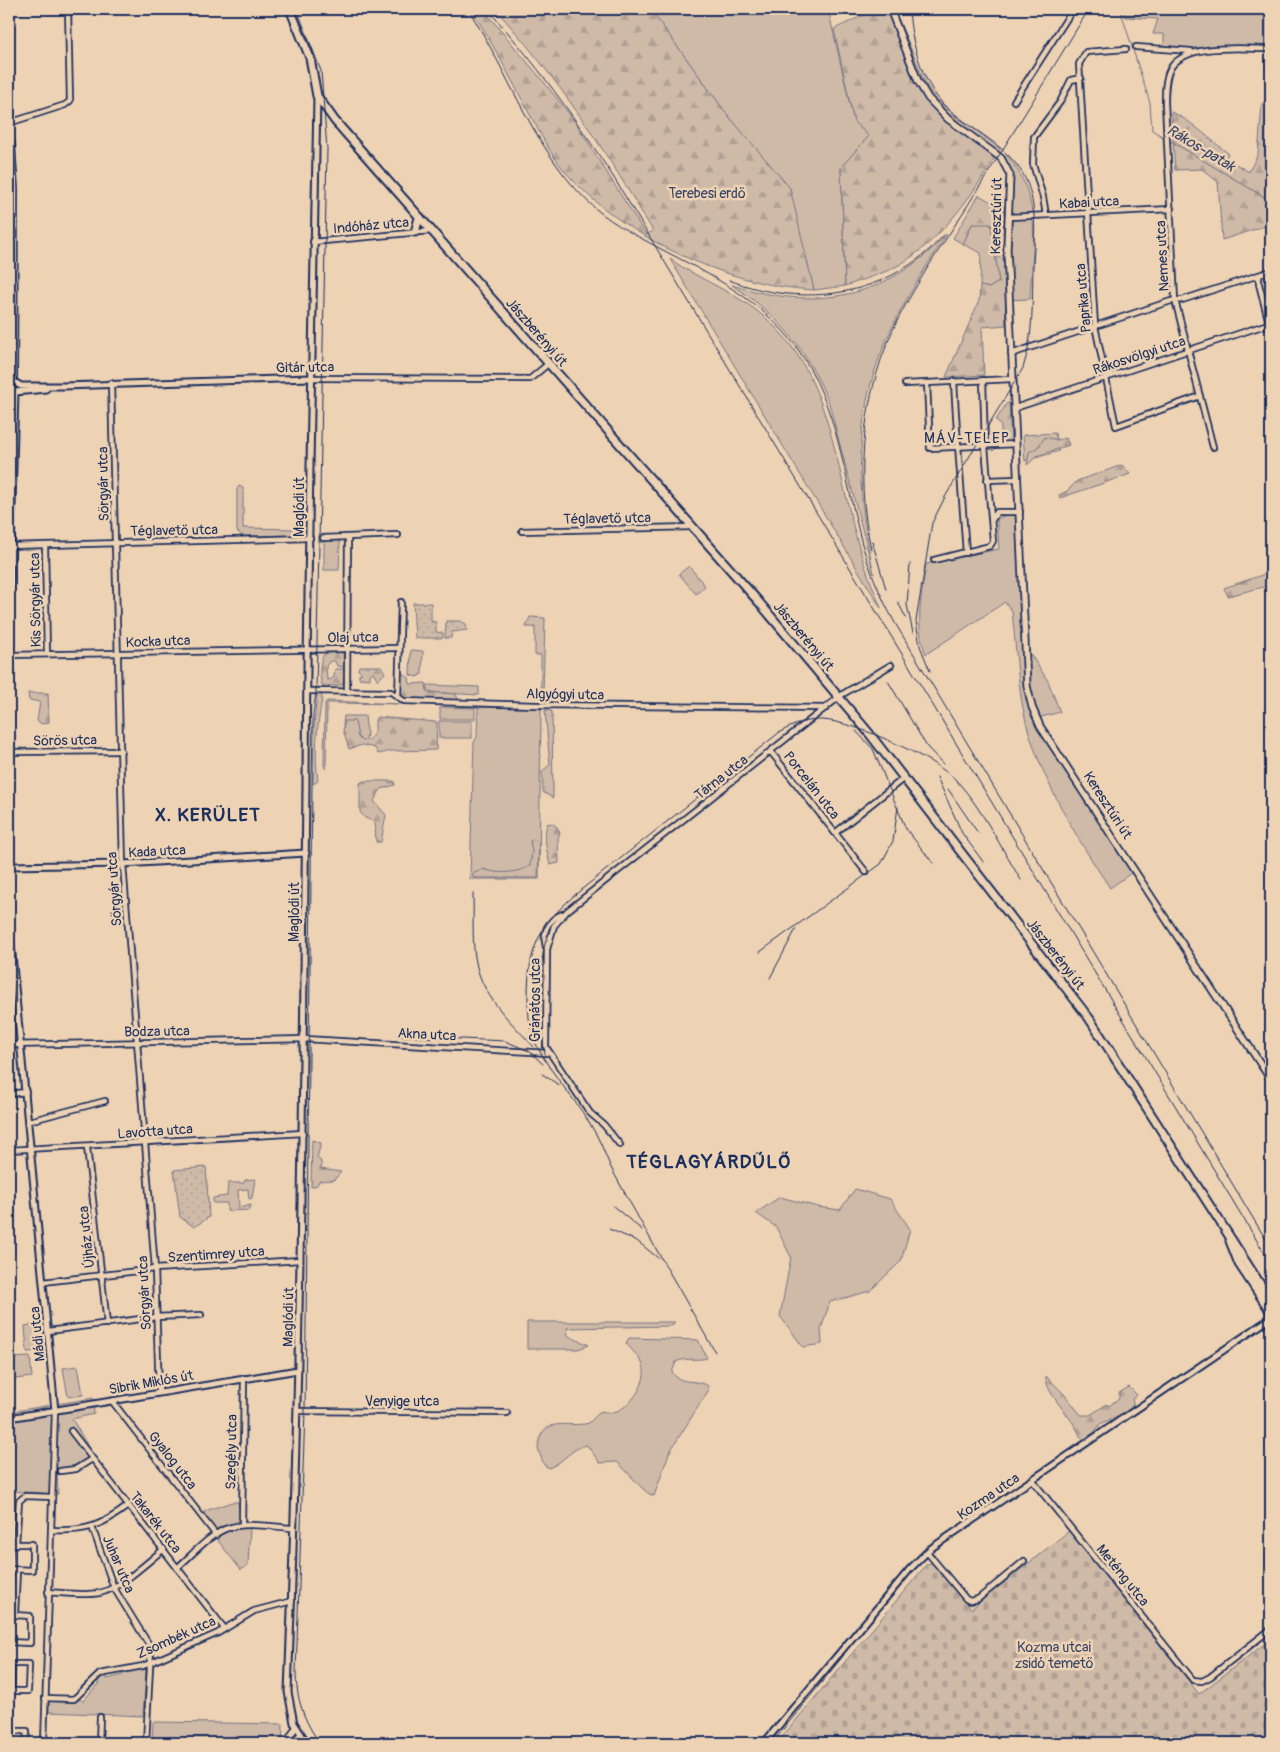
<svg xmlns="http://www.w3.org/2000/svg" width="1280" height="1752" font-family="Pangolin,sans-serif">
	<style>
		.grass { fill: #cfbaa8; stroke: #757483 }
		.forest { fill: url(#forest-firs); stroke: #757483 }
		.cemetery { fill: url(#cemetery-stones); stroke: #757483 }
		.park { fill: url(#park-dots); stroke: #757483 }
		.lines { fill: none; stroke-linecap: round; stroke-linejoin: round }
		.stream { stroke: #6e6f80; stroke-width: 1 }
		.minor-casing { stroke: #1b2f5e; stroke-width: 8 }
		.tertiary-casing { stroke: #1b2f5e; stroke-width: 9 }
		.secondary-casing { stroke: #1b2f5e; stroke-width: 9 }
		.primary-casing { stroke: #1b2f5e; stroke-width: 11 }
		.minor { stroke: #edd2b4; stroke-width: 4.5 }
		.tertiary { stroke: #edd2b4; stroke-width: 5 }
		.secondary { stroke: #edd2b4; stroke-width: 5.5 }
		.primary { stroke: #edd2b4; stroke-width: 7 }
		.tram { stroke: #1b2f5e; stroke-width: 1 }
		.rail { stroke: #1b2f5e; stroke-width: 1 }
		.labels { text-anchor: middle; stroke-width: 5; stroke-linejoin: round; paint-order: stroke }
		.park-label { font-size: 14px; fill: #364469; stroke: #edd2b4 }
		.street-label { font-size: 14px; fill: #1b2f5e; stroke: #edd2b4 }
		.water-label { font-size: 15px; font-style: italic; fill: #374469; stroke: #edd2b4 }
		.neighbourhood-label { font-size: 15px; letter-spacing: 1px; fill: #1b2f5e; stroke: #edd2b4 }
		.district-label { font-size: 19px; font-weight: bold; letter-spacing: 1px; fill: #1b2f5e; stroke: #edd2b4 }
	</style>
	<defs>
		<pattern id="forest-firs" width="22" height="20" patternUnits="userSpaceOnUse" patternTransform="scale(1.25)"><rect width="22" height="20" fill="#cfbaa8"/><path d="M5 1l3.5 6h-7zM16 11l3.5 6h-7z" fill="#b1a093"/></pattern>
		<pattern id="cemetery-stones" width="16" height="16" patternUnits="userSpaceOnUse" patternTransform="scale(1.25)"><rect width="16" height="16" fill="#cfbaa8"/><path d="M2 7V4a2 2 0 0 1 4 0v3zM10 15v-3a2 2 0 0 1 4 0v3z" fill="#b1a093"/></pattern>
		<pattern id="park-dots" width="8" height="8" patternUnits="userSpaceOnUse" patternTransform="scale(1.25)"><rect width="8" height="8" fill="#cfbaa8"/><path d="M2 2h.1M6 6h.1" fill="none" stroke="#b1a093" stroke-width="1.8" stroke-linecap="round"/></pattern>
	</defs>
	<rect width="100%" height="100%" fill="#edd2b4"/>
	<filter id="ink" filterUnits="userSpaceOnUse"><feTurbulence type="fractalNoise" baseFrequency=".02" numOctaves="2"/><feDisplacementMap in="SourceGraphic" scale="10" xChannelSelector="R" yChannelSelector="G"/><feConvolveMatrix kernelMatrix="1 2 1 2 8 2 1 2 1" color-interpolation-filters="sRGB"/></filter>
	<g filter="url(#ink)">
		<!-- grass -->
		<g class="grass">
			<polygon points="650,9 828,9 854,122 869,136 841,167 845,286 814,290 789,188 726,113"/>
			<polygon points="1123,9 1271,9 1271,47 1164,48 1164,34 1153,34 1158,19 1125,17"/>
			<path d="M1007,155C1044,200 1032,245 1030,299L1005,300L1003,209C1012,192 1010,180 1001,163Z"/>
			<polygon points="986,223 991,224 999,282 989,288 980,286 981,253 963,244 972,224"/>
			<path d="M947,234C921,274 894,316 878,361C853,431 858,502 874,574L829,403C807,350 780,316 732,285C815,311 886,300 947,234Z"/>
			<path d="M670,259C701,281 738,293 767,319C826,372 834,453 853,525C860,554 870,581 881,608Z"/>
			<polygon points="1055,433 1059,451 1025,461 1023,435"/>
			<polygon points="239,486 243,488 243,528 296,529 297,535 242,536 237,531 237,489"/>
			<path d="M1008,514L1019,515L1027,649L1048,681L1060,712L1038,718L1140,881L1131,873L1110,888C1077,839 1036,771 1024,713C1017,680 1016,645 1012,611L1005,602L926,654C914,625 922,594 926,564L999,549L997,519Z"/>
			<polygon points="324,541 340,541 339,570 324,570"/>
			<polygon points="689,566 705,586 696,594 679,574"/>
			<polygon points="530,617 545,618 543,695 541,695 541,655 535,655 535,627 526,627"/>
			<polygon points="411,650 423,651 422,674 417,677 410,675"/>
			<polygon points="427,685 479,687 479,695 427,692"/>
			<path d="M317,693L322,696V699C317,727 314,752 318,781L313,784L314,727Z"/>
			<polygon points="327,701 404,704 327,703 326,769 324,766 325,703"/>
			<polygon points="440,707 475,708 475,719 440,719"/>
			<polygon points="478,707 541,708 539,879 470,879 474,742 477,737"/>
			<polygon points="545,710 552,711 553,798 543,792 542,771 550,765"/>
			<polygon points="344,716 365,716 367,735 365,743 350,747 343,725"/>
			<rect x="439" y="721" width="33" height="17"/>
			<polygon points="255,1179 252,1198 249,1199 248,1189 238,1190 239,1208 251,1205 249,1210 227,1211 227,1203 213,1203 213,1198 227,1196 228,1183 244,1183 245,1180"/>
			<polygon points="855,1189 890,1199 910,1229 901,1261 870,1291 830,1302 821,1329 822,1344 803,1347 780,1316 791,1257 776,1227 756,1213 780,1197 818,1207 840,1210"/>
			<polygon points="527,1322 675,1322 671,1326 567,1328 568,1336 589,1345 578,1349 527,1349"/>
			<polygon points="37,1324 40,1351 27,1352 25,1326"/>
			<path d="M629,1338L698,1340L707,1358C697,1361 685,1357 676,1362L672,1372C680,1386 696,1378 708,1386V1391L669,1453L654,1496C644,1494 627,1470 617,1462L600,1463L587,1445C571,1448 564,1462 549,1468L544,1465L538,1449C540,1413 569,1429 589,1423L601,1411C605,1412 610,1413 613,1412C630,1409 649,1382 643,1365C640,1358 631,1349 626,1343Z"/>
			<polygon points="30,1357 32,1377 14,1379 12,1358"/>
			<polygon points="78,1366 83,1395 68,1397 63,1368"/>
			<polygon points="93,1398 94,1414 72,1419 93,1455 73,1466 57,1469 58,1494 9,1491 9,1412"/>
			<polygon points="232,1502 238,1502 240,1518 236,1523 215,1531 204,1515 205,1511"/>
			<polygon points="239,1527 250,1528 248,1565 241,1570 215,1537 226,1530"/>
			<polygon points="144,1668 146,1670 143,1716 49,1712 49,1701 75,1702 80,1699 83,1701 99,1683 97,1680 106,1675 107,1679 123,1675 122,1672"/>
			<polygon points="153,1722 283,1724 282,1743 152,1743"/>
		</g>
		<!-- forest -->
		<g class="forest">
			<path d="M471,9H483L543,81L574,120L646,235L653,231C607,153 556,75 495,9H650L726,113L790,188L814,290C726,286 614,234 559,164C547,148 538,129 528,111C510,77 492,42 471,9Z"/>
			<path d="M877,9H894L926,84L938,102L939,101L1000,149C975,192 942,240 899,265C882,274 863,280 845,286L841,167L869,136L854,122L834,29Z"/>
			<path d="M1262,104L1271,105V224L1222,240L1218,182L1202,169L1175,170L1171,112C1190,119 1210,140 1228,153L1226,158L1249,172L1258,154Z"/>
			<polygon points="979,195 1003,209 1006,325 982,327 984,375 946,377 979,301 980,286 989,288 999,282 991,224 972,224 963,244 953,238"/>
			<polygon points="1007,403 1009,403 1011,443 1000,443 993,451 989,448 990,442 1001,434 1001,426 996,420"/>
			<polygon points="1045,437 1057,440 1066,438 1069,445 1037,456 1027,465 1029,452 1037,448"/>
			<polygon points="1122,465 1130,474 1060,498 1059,495 1067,491 1077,481"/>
			<polygon points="1271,572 1271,585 1228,596 1224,588"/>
			<path d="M333,652L343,653L344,667L337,666L335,661H330L326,666L327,679L330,680L334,677L335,669H344L343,684L338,686L322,685C319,676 319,662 324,654Z"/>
			<polygon points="359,666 381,666 385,673 378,680 373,672 370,674 370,679 359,678 359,674 362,673 358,670"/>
			<polygon points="401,672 409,678 410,684 426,683 427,692 456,694 458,700 404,699 400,694"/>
			<polygon points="28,693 48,693 49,722 42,724 37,721 40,702 29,700"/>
			<polygon points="377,717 437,722 436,750 392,751 378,754 375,748 362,745 349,749 343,730 345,721 355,721 358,737 362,741 369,740 375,732 375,720"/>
			<polygon points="364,781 394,781 395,785 381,789 374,801 386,815 381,842 376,842 375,822 365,818 360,812 360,783"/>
			<path d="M552,823L557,827L560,833L558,838L559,863L550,865C547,851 543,838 547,824Z"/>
			<path d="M534,839L539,843L538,878H474L472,874L484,869C497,875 518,873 530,866L532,851L530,841Z"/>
			<polygon points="312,1140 321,1143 317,1158 321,1161 321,1169 341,1172 334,1180 319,1181 317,1185 311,1187"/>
			<path d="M1046,1376L1065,1395L1081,1415H1090L1107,1404L1109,1406L1119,1398V1393L1129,1387L1137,1395L1132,1399L1134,1408L1100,1424L1094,1433L1084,1439L1080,1436C1074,1418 1044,1393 1046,1376Z"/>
		</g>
		<!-- cemetery -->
		<polygon class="cemetery" points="1069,1531 1199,1694 1271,1639 1271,1743 777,1743 927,1564 933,1563 971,1609"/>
		<!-- park -->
		<g class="park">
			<polygon points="413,603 431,603 431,621 436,622 436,632 443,633 443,638 415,638"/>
			<polygon points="446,621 461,621 466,624 467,630 452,632 451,638 445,638"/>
			<polygon points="206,1167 209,1217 194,1227 180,1217 174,1170"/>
		</g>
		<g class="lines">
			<!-- stream -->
			<g class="stream">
				<polyline points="1120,9 1150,103 1152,130 1165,138"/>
				<polyline points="1169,140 1271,201"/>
			</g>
			<defs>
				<g id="minor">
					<polyline points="1136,47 1191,51"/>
					<polyline points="1126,49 1086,52 1079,64 1095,326 1116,426 1200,396"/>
					<polyline points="1014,101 1073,9"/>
					<polyline points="9,123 65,105 70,101 68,9"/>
					<polyline points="9,127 12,146 15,189 14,382"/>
					<polyline points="1046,215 1043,197 1033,164 1034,137 1060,102 1071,80 1081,78"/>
					<polyline points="1008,217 1171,209"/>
					<polyline points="313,242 431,231"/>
					<polyline points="1259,276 1259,284 1271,331"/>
					<polyline points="1011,354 1171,301 1182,300 1271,271"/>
					<polyline points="311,378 530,379 548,364"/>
					<path d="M954,381C957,439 962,496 966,553"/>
					<polyline points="111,383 123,864 155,1269 159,1393"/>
					<polyline points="927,383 930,448 1016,444"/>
					<polyline points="905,384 1013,379"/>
					<polyline points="1015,408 1271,323"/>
					<path d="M1213,447L1175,300L1165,103C1165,92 1165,79 1170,69C1185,42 1244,49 1271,49"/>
					<polyline points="987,480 1018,479"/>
					<polyline points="992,520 997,512 1020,512"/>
					<polyline points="522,531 692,527"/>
					<polyline points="323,538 398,535"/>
					<polyline points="45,545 47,654"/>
					<polyline points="9,546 310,538"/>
					<polyline points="934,560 990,546 993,541 985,446 983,380"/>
					<polyline points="9,655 399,648"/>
					<polyline points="307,691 391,692 404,701 536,705 826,708"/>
					<polyline points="347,692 348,537"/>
					<polyline points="398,697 401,602"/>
					<polyline points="9,752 121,751"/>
					<polyline points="771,752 866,872"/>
					<polyline points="835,833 904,778"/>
					<path d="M546,947C542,931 547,921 562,914"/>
					<polyline points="9,1045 305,1039 548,1053"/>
					<polyline points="9,1094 26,1092"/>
					<polyline points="29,1121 105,1101"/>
					<polyline points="620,1145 604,1125 590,1113 546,1047 547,949 554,926 567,911 843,694 891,665"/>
					<polyline points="87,1147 107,1324"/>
					<polyline points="9,1150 303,1133"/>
					<polyline points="43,1282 155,1269 300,1260"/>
					<polyline points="48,1331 156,1317 201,1315"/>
					<polyline points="112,1401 216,1535"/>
					<polyline points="298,1411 507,1413"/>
					<polyline points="71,1431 224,1628"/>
					<polyline points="60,1471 76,1469 92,1459"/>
					<polyline points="1032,1480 1193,1680 1202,1681 1210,1677 1271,1629"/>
					<polyline points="242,1525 244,1378"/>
					<polyline points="92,1527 114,1588 151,1648 146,1743"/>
					<path d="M51,1530C85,1532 102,1526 129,1505"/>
					<polyline points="16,1544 10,1544 9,1569 32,1570 32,1544 16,1544 19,1501 25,1496 52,1497"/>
					<polyline points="927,1552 966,1599 970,1601 978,1599 1024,1561"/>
					<path d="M177,1568C192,1555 207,1537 225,1529C245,1521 273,1527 294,1528"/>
					<path d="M48,1592C65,1593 83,1596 99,1593C120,1589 147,1562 164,1549"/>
					<polyline points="9,1642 30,1643 30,1616 15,1615 17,1570"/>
					<polyline points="45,1698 74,1699 100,1674 143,1666 218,1633 254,1611 292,1601"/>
					<polyline points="10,1731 27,1731 26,1743"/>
					<polyline points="9,1743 12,1664 29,1664 28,1691 11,1691"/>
					<polyline points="44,1743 55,1411"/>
					<polyline points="99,1743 100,1717"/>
					<polyline points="286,1743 296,1727"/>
					<polyline points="290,1743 300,1735"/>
				</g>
				<g id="tertiary">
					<polyline points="9,383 14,382 21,386 64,386 311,378"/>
					<polyline points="15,392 46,389"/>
					<polyline points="9,616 15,392"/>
					<polyline points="9,866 123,864 306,853"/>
					<polyline points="9,923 55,1411"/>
					<polyline points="9,1418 298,1370"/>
					<path d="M307,1743L294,1723L288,1692C300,1390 303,1088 306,786C307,556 313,327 317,97"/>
					<polyline points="764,1743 910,1569 930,1549 1271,1318"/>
				</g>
				<polyline id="secondary" points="890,9 918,81 928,98 948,119 1001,158 1010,175 1007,249 1027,686 1032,707 1040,726 1271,1080"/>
				<g id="primary">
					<polyline points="290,9 310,58 317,96 335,121 758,601 869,733 1089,1018 1271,1301"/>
					<polyline points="415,232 419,218"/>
					<polyline points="1230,1241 1239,1264 1271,1312"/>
				</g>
			</defs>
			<!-- minor casing -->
			<use href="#minor" class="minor-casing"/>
			<!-- tertiary casing -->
			<use href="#tertiary" class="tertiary-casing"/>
			<!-- secondary casing -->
			<use href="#secondary" class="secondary-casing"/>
			<!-- primary casing -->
			<use href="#primary" class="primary-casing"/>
			<!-- minor -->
			<use href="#minor" class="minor"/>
			<!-- tertiary -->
			<use href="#tertiary" class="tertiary"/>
			<!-- secondary -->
			<use href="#secondary" class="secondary"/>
			<!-- primary -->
			<use href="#primary" class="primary"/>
			<!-- tram -->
			<g class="tram">
				<path d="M297,9L321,71L327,149L316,692L313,715L312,787L305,1411L296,1672C296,1698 304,1722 320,1743"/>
				<polyline points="772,1743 844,1655"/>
			</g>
			<!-- rail -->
			<g class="rail">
				<path d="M468,9C510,74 536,157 596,209C615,225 637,236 659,248C711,275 762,300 797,348C838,405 844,477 862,544C870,571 881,598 895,623L1271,1248"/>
				<path d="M487,9C535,61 575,118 614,178L1271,1264"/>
				<path d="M909,9C911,44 923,88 951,112C972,129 999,142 1016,164C1026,176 1031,191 1033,206C1036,225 1034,246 1033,266C1032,301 1034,335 1023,368L945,497L932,523L916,621L920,646L930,671"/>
				<path d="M729,280C804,309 889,297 944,235"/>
				<polyline points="872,541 886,589"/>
				<path d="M871,549C854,472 863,388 899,317C922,273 952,231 978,189C1016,129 1052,69 1089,9"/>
				<polyline points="910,564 907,605 913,633"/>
				<polyline points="898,602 906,618"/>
				<polyline points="888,681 927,747 943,764"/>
				<polyline points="856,731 873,749 906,829 933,863"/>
				<polyline points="937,777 962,833 984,863"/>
				<polyline points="948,789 978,833"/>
				<path d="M473,893C474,917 471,943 477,967C485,1000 513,1024 535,1048"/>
				<polyline points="760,952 881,864 893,841 898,807"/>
				<polyline points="770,978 796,929"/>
				<polyline points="398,1036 505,1041 529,1051 543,1064"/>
				<path d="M545,1054C538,1022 537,957 550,928"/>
				<polyline points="542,1074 559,1085"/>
				<polyline points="613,1206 642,1230"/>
				<polyline points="609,1229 637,1241 658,1258"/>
				<path d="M715,1352C682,1294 648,1236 616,1177C608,1164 604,1149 597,1136C580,1103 552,1077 536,1044C529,1029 528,1012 528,996C528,944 542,922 582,889L780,732C793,725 807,719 823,720C855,722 935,758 957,781C983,810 1001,848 1021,880"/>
			</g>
		</g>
	</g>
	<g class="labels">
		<!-- park labels -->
		<g class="park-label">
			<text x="707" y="198">Terebesi erdő</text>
			<text x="1054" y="1652">Kozma utcai<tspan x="1054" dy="16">zsidó temető</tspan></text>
		</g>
		<!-- street labels -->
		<g class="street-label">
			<text transform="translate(1089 202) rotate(-3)" y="5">Kabai utca</text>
			<text transform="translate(996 216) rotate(-89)" y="5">Keresztúri út</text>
			<text transform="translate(371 225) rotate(-5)" y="5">Indóház utca</text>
			<text transform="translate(1162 256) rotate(-93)" y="5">Nemes utca</text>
			<text transform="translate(1083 298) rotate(-95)" y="5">Paprika utca</text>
			<text transform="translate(537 332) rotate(49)" y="5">Jászberényi út</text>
			<text transform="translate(1139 355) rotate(-18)" y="5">Rákosvölgyi utca</text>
			<text transform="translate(305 367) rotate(-1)" y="5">Gitár utca</text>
			<text transform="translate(103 484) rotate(-91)" y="5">Sörgyár utca</text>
			<text transform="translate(299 507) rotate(-90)" y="5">Maglódi út</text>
			<text transform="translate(607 518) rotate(-1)" y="5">Téglavető utca</text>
			<text transform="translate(174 530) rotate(-1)" y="5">Téglavető utca</text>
			<text transform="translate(35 600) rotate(-91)" y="5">Kis Sörgyár utca</text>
			<text transform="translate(804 636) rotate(50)" y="5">Jászberényi út</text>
			<text transform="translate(353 637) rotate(-1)" y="5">Olaj utca</text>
			<text transform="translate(158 641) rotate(-2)" y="5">Kocka utca</text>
			<text transform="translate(565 694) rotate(1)" y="5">Algyógyi utca</text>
			<text transform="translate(65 740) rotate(-1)" y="5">Sörös utca</text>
			<text transform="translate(721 777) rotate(-38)" y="5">Tárna utca</text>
			<text transform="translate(812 785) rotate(52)" y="5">Porcelán utca</text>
			<text transform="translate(1108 805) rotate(57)" y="5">Keresztúri út</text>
			<text transform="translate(157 851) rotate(-3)" y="5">Kada utca</text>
			<text transform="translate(114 889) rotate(-94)" y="5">Sörgyár utca</text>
			<text transform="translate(294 912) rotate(-90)" y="5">Maglódi út</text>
			<text transform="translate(1056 954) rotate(52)" y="5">Jászberényi út</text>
			<text transform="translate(535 1000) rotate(-90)" y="5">Gránátos utca</text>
			<text transform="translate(157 1031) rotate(-1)" y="5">Bodza utca</text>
			<text transform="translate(427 1034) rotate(3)" y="5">Akna utca</text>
			<text transform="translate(155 1131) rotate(-4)" y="5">Lavotta utca</text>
			<text transform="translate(86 1237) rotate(-96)" y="5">Újház utca</text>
			<text transform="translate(216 1254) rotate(-4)" y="5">Szentimrey utca</text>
			<text transform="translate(144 1293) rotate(-93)" y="5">Sörgyár utca</text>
			<text transform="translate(288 1317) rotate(-89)" y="5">Maglódi út</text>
			<text transform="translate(37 1334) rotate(-96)" y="5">Mádi utca</text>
			<text transform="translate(151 1382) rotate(-10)" y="5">Sibrik Miklós út</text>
			<text x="402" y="1406">Venyige utca</text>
			<text transform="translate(231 1452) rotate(-89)" y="5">Szegély utca</text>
			<text transform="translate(173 1460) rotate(52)" y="5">Gyalog utca</text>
			<text transform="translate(988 1496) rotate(-34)" y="5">Kozma utca</text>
			<text transform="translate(156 1522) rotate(52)" y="5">Takarék utca</text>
			<text transform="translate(119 1564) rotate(67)" y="5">Juhar utca</text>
			<text transform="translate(1123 1575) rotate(51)" y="5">Meténg utca</text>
			<text transform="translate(176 1637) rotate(-24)" y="5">Zsombék utca</text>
		</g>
		<!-- water labels -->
		<g class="water-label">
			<text transform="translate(1201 148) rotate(31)" y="5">Rákos-patak</text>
		</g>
		<!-- neighbourhood labels -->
		<g class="neighbourhood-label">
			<text x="967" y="443">MÁV-TELEP</text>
		</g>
		<!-- district labels -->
		<g class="district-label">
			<text x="208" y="821">X. KERÜLET</text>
			<text x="709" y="1168">TÉGLAGYÁRDŰLŐ</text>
		</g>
	</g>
	<!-- margin -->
	<rect width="1280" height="1752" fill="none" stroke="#edd2b4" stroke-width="30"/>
	<rect x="15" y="15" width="1250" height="1722" fill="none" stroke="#1b2f5e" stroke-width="2" filter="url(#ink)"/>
</svg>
